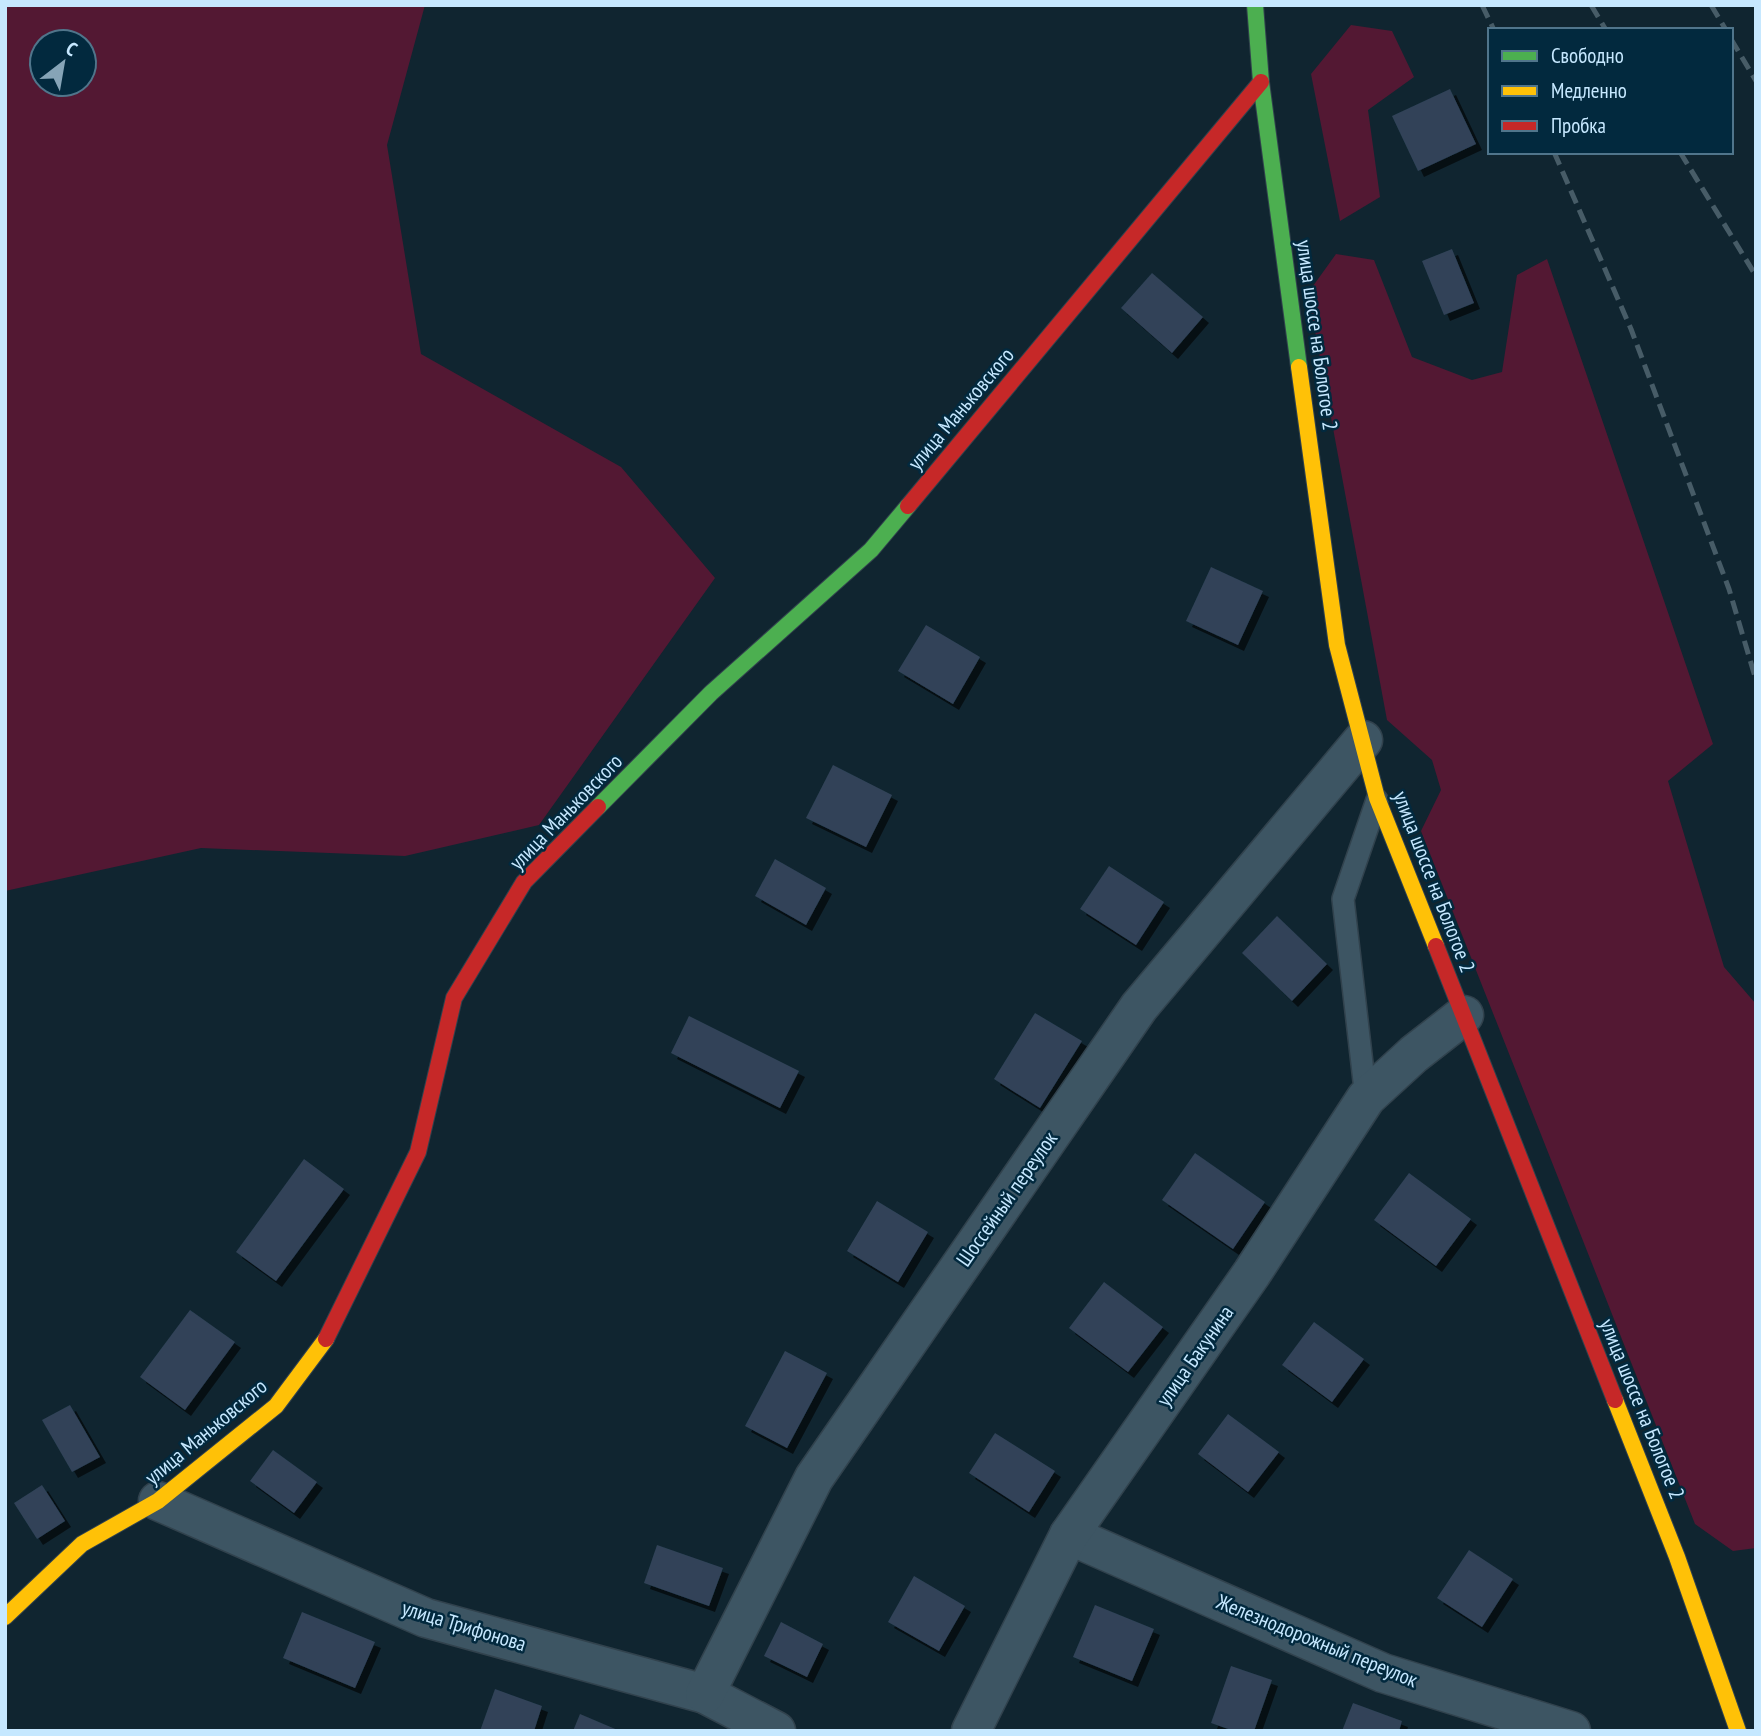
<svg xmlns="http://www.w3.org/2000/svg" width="1761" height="1736" font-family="'PT Sans Narrow',sans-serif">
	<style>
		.green { fill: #531833; fill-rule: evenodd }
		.building { fill: #304358; filter: url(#shadow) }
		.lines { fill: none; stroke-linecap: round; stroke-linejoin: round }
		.lane-casing { stroke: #31424d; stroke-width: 24 }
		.street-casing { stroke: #31424d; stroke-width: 41 }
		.fast-casing { stroke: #31424d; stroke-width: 18 }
		.slow-casing { stroke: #31424d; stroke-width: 18 }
		.jam-casing { stroke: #31424d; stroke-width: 18 }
		.lane { stroke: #3d5563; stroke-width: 21 }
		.street { stroke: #3d5563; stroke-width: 38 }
		.fast { stroke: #4caf50; stroke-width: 16 }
		.slow { stroke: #ffc107; stroke-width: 16 }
		.jam { stroke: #c62828; stroke-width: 16 }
		.rail { stroke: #475c67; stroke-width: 5; stroke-dasharray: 14 7; stroke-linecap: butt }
		.labels { text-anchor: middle; stroke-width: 5; stroke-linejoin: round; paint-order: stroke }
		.street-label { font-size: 21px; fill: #c6e8ff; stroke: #02293e }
	</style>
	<defs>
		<filter id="shadow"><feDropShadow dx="6" dy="6" stdDeviation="0" flood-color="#0009"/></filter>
	</defs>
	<rect width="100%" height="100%" fill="#102530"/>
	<!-- green -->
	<g class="green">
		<path d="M5,5H425L387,145L421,354L621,467L715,578L539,825L405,856L201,848L5,891ZM42,42H84V84H42Z"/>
		<polygon points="1351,25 1392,31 1414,77 1368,110 1380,197 1340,221 1311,74"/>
		<polygon points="1336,254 1374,260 1412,357 1472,380 1502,372 1517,275 1547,259 1713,744 1668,781 1724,967 1756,1004 1756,1548 1733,1551 1695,1524 1421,831 1441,790 1432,760 1387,720 1308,293"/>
	</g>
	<!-- building -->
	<g class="building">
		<polygon points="1450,89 1476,144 1418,171 1392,116"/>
		<polygon points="1452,249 1474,303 1444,315 1422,261"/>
		<polygon points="1152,273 1203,317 1172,353 1121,308"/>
		<polygon points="1211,567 1263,591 1238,645 1186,621"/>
		<polygon points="926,625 980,657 953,704 898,671"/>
		<polygon points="833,765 892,795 866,847 806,818"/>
		<polygon points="775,859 826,888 806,925 755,896"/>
		<polygon points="1109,866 1164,902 1136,945 1080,909"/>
		<polygon points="1277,916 1327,964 1292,1001 1242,953"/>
		<polygon points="1035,1013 1082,1041 1040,1108 994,1079"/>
		<polygon points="689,1016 799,1071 780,1108 671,1053"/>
		<polygon points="1195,1153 1265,1202 1233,1249 1162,1200"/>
		<polygon points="304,1159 344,1189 276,1281 236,1252"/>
		<polygon points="1409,1173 1471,1219 1436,1266 1374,1220"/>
		<polygon points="877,1201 928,1232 898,1282 847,1251"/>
		<polygon points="1104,1282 1163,1327 1128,1372 1069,1328"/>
		<polygon points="190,1310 235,1342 185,1410 140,1377"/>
		<polygon points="1314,1322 1364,1359 1332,1402 1282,1365"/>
		<polygon points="785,1351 827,1373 787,1448 745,1426"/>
		<polygon points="70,1405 100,1457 72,1472 42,1420"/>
		<polygon points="1228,1414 1279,1452 1248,1492 1198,1454"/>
		<polygon points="995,1433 1055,1471 1029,1512 969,1473"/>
		<polygon points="273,1450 317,1482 294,1513 250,1481"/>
		<polygon points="42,1485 65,1521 37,1539 14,1503"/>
		<polygon points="657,1545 723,1568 709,1606 644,1583"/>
		<polygon points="1469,1550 1513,1579 1482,1627 1437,1598"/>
		<polygon points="914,1576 965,1606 939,1651 888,1622"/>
		<polygon points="1095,1605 1154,1629 1132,1681 1073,1657"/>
		<polygon points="302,1612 375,1642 355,1688 283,1658"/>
		<polygon points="781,1622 823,1644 807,1677 764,1656"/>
		<polygon points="1231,1666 1272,1680 1254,1731 1234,1731 1211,1723"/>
		<polygon points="495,1689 542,1706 534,1731 480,1731"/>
		<polygon points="1353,1703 1402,1721 1399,1731 1342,1731"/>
		<polygon points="580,1714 620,1731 573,1731"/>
	</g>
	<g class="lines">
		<defs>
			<polyline id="lane" points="1366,1098 1343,899 1377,800"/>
			<g id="street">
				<polyline points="158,1501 426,1618 705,1694 776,1731"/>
				<polyline points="1069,1535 1383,1673 1571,1731"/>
				<polyline points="705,1694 814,1478 1139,1007 1363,740"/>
				<polyline points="971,1731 1069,1535 1252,1273 1366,1098 1414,1054 1464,1015"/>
			</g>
			<g id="fast">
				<polyline points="1255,5 1261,82 1299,367"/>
				<polyline points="598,807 711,693 871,550 908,506"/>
			</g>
			<g id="slow">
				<polyline points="1299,367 1337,645 1377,798 1436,946"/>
				<polyline points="1615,1400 1677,1557 1738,1731"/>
				<polyline points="5,1617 82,1544 158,1501 276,1406 326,1339"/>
			</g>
			<g id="jam">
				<polyline points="908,506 1261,82"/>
				<polyline points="1436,946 1615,1400"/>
				<polyline points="326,1339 418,1152 454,998 524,882 598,807"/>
			</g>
		</defs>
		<!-- lane casing -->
		<use href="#lane" class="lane-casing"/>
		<!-- street casing -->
		<use href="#street" class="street-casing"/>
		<!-- fast casing -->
		<use href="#fast" class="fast-casing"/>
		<!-- slow casing -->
		<use href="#slow" class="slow-casing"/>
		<!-- jam casing -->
		<use href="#jam" class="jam-casing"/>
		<!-- lane -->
		<use href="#lane" class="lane"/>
		<!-- street -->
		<use href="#street" class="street"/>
		<!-- fast -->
		<use href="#fast" class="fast"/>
		<!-- slow -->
		<use href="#slow" class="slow"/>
		<!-- jam -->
		<use href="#jam" class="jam"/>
		<!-- rail -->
		<g class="rail">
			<polyline points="1482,5 1494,30"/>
			<polyline points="1591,5 1606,30"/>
			<polyline points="1711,5 1726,30"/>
			<polyline points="1731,39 1756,81"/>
			<polyline points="1554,152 1631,329 1729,589 1756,680"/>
			<polyline points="1680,152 1756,276"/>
		</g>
	</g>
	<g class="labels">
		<!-- street labels -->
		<g class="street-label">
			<text transform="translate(1317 335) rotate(82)" y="7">улица шоссе на Бологое 2</text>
			<text transform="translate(961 409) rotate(-50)" y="7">улица Маньковского</text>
			<text transform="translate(566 812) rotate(-46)" y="7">улица Маньковского</text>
			<text transform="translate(1434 882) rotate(69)" y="7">улица шоссе на Бологое 2</text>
			<text transform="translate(1007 1199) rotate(-55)" y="7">Шоссейный переулок</text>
			<text transform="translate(1195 1356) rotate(-55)" y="7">улица Бакунина</text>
			<text transform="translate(1642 1409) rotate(68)" y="7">улица шоссе на Бологое 2</text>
			<text transform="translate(206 1432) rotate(-40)" y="7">улица Маньковского</text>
			<text transform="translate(464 1626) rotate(17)" y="7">улица Трифонова</text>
			<text transform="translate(1317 1641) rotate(22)" y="7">Железнодорожный переулок</text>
		</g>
	</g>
	<!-- border -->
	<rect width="1761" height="1736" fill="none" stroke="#c6e8ff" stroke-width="14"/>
	<!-- legend -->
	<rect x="1488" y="28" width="245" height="126" fill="#02293e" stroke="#50758b" stroke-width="2"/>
	<rect x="1502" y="51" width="35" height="10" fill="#4caf50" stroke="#50758b" stroke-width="2"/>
	<text x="1551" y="63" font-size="21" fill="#c6e8ff">Свободно</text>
	<rect x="1502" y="86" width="35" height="10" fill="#ffc107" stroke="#50758b" stroke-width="2"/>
	<text x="1551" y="98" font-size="21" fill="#c6e8ff">Медленно</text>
	<rect x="1502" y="121" width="35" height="10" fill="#c62828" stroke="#50758b" stroke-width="2"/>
	<text x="1551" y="133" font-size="21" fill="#c6e8ff">Пробка</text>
	<!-- north arrow -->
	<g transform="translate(63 63) rotate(31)"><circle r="33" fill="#02293e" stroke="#50758b" stroke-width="2"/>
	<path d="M0-5L12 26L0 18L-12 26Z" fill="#86a4b7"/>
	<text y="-10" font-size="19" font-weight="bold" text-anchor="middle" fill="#c6e8ff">С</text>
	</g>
</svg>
